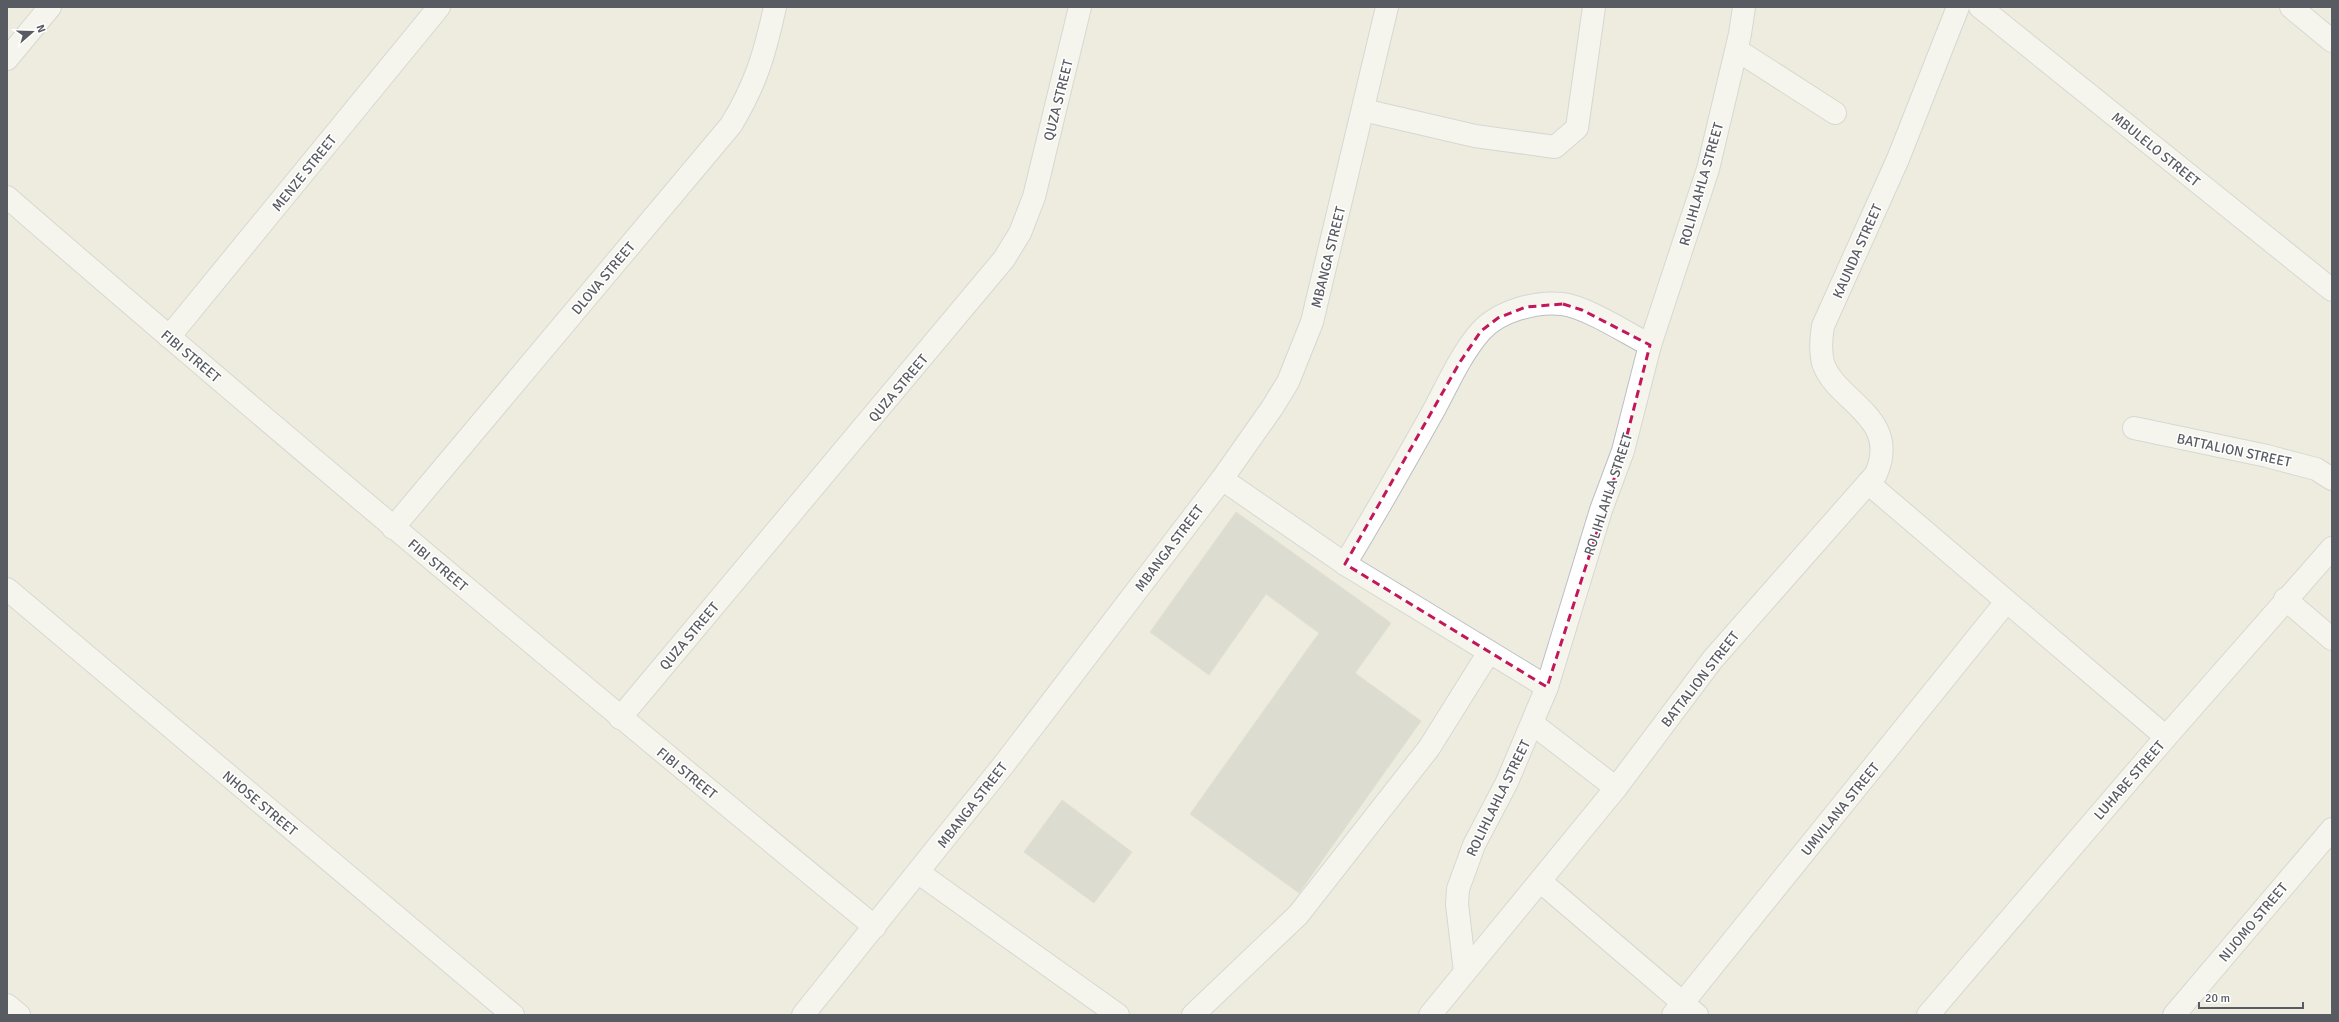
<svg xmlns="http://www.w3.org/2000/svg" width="2339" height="1022" font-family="Signika,sans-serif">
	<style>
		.building { fill: #cac8be; stroke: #d2cfbd }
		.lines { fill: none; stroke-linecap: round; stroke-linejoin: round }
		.street-casing { stroke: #bcbec5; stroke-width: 24 }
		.street { stroke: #fff; stroke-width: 22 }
		.marked { fill: none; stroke: #c2185b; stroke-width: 3; stroke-dasharray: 8 5; stroke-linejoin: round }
		.labels { text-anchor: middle; stroke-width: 3; stroke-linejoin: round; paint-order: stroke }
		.street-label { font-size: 14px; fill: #585b62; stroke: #fff }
	</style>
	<rect width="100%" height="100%" fill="#edecdf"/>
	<!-- building -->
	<g class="building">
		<polygon points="1236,512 1391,623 1355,673 1421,721 1299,893 1190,814 1319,633 1266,594 1209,675 1150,632"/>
		<polygon points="1062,800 1132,852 1094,903 1024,852"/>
	</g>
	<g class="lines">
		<defs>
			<g id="street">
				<polyline points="1980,7 2332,290"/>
				<polyline points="2291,7 2332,41"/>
				<polyline points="1737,50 1835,113"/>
				<polyline points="7,59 50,7"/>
				<polyline points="1363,110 1475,136 1555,147 1577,128 1594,7"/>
				<path d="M7,197C293,445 583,687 875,927"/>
				<polyline points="169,337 439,7"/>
				<polyline points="2134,428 2267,456 2316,469 2332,479"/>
				<polyline points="1222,479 1345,564 1547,687"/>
				<polyline points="1868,483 2166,737"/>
				<path d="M393,528L731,125C756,84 765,53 775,7"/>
				<path d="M1345,564C1374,516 1402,467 1430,417C1446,389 1459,356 1481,331C1499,311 1536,301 1562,304C1587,307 1626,333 1650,345"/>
				<polyline points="7,589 513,1015"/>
				<polyline points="2285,599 2332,639"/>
				<polyline points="620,718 1004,259 1020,233 1034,197 1080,7"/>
				<polyline points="1533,724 1616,788"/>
				<polyline points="919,873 1118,1015"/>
				<polyline points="1540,881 1697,1015"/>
				<polyline points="1465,972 1457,904 1458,889 1474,845 1507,782 1547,687 1601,510 1623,451 1650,345 1708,169 1740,34 1744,7"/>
				<polyline points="7,1005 19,1015"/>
				<polyline points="803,1015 1005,763 1222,479 1272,408 1288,382 1312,322 1387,7"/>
				<polyline points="1193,1015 1298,915 1429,748 1489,652"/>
				<path d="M1430,1015L1616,788L1713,659L1876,474C1901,417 1836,402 1823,363C1820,351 1821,338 1823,326L1898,159L1958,7"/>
				<polyline points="1673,1015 2006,602"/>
				<polyline points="1928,1015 2166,737 2332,548"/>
				<polyline points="2174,1015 2332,829"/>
			</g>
		</defs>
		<!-- street casing -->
		<use href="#street" class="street-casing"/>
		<!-- street -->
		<use href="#street" class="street"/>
	</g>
	<!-- marked area -->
	<path d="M0 0H2339V1022H0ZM1563,304L1582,310L1650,345L1623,451L1547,687L1345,564L1460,362L1481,331L1498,318L1526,307Z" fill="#edecdf" fill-opacity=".55" fill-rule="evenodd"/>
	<path class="marked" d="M1563,304L1582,310L1650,345L1623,451L1547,687L1345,564L1460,362L1481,331L1498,318L1526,307Z"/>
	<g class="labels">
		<!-- street labels -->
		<g class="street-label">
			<text transform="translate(1058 100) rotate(-76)" y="5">QUZA STREET</text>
			<text transform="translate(2156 149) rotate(39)" y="5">MBULELO STREET</text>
			<text transform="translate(304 173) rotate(-51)" y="5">MENZE STREET</text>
			<text transform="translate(1701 184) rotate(-74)" y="5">ROLIHLAHLA STREET</text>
			<text transform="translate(1857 251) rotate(-66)" y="5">KAUNDA STREET</text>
			<text transform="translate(1328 257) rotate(-76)" y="5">MBANGA STREET</text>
			<text transform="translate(603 278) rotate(-50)" y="5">DLOVA STREET</text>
			<text transform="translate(191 356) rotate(40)" y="5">FIBI STREET</text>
			<text transform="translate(898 388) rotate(-50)" y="5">QUZA STREET</text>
			<text transform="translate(2234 450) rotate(12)" y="5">BATTALION STREET</text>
			<text transform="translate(1608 494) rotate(-72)" y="5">ROLIHLAHLA STREET</text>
			<text transform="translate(1169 548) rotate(-53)" y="5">MBANGA STREET</text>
			<text transform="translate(438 565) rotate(40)" y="5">FIBI STREET</text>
			<text transform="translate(689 636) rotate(-50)" y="5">QUZA STREET</text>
			<text transform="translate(1700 679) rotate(-52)" y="5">BATTALION STREET</text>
			<text transform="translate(687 773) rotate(39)" y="5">FIBI STREET</text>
			<text transform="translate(2129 780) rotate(-49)" y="5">LUHABE STREET</text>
			<text transform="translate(1498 798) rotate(-64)" y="5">ROLIHLAHLA STREET</text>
			<text transform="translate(260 803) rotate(40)" y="5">NHOSE STREET</text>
			<text transform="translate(972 805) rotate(-52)" y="5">MBANGA STREET</text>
			<text transform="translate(1840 809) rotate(-51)" y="5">UMVILANA STREET</text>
			<text transform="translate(2253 922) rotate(-50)" y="5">NIJOMO STREET</text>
		</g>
	</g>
	<!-- border -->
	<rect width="2339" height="1022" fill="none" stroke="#585b62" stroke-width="16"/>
	<!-- north arrow -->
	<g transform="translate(32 32) rotate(70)" stroke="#ffffff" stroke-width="3" paint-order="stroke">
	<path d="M0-3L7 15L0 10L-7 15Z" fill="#585b62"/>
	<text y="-6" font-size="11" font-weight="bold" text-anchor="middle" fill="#585b62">N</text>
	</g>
	<!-- scale -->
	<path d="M2199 1002v6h104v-6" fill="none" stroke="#585b62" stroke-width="2"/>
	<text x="2205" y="1002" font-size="12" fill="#585b62" stroke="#ffffff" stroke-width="3" paint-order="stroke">20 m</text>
</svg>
